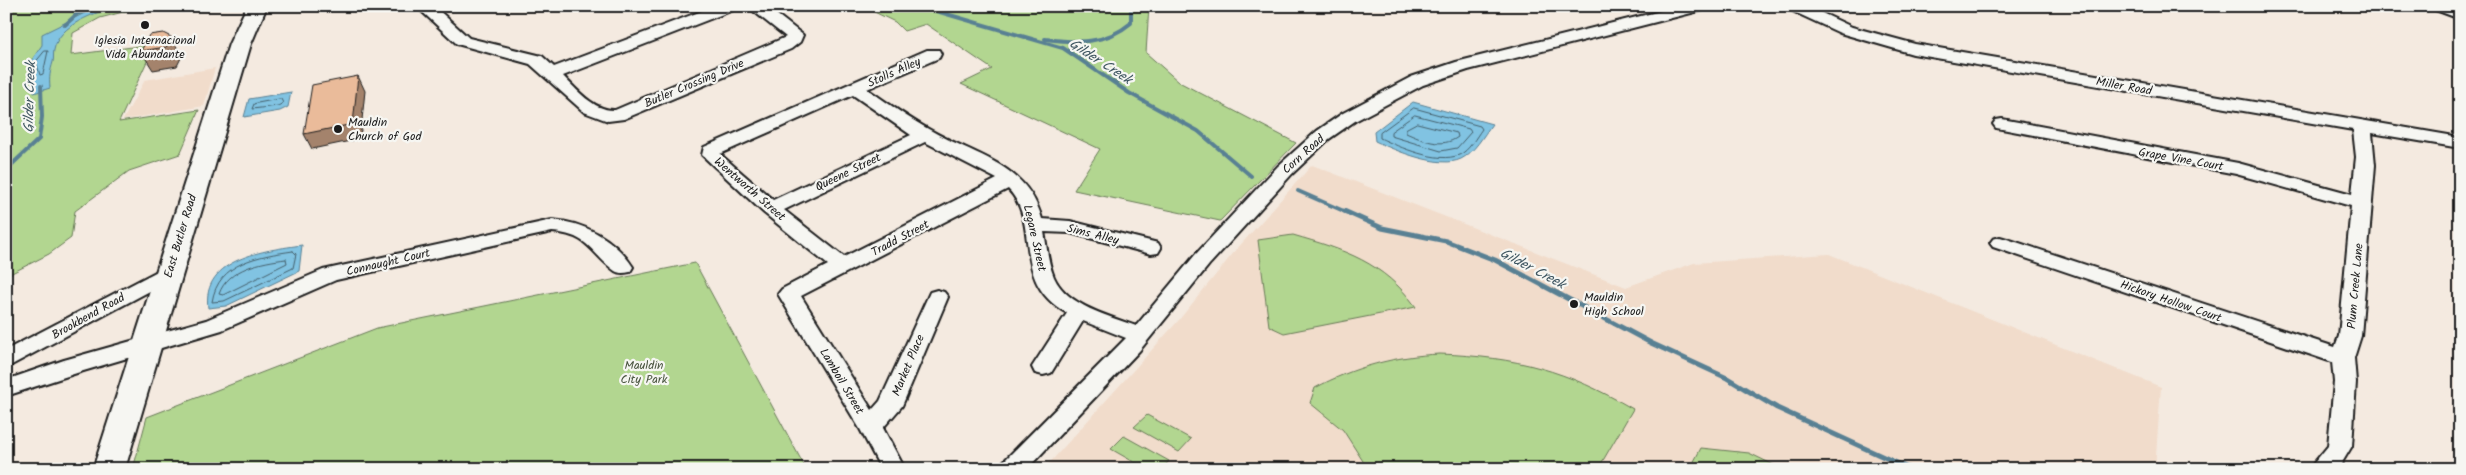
<svg xmlns="http://www.w3.org/2000/svg" width="2466" height="475" font-family="Kalam,sans-serif">
	<style>
		.built { fill: #f1dccb }
		.green { fill: #b2d690; stroke: #677956 }
		.water { fill: #81c3e2; stroke: #598093 }
		.lines { fill: none; stroke-linecap: round; stroke-linejoin: round }
		.shore { stroke: #445f6b; stroke-width: 1 }
		.stream-far1 { stroke: #598093; stroke-width: 4 }
		.stream { stroke: #598093; stroke-width: 5 }
		.minor-casing { stroke: #1c1c1c; stroke-width: 4 }
		.major-casing { stroke: #1c1c1c; stroke-width: 4 }
		.minor { fill: #f6f6f2; fill-rule: evenodd }
		.major { fill: #f6f6f2; fill-rule: evenodd }
		.shaded-wall { fill: #a4836c; stroke: #1c1c1c }
		.building { fill: #eabb9a; stroke: #1c1c1c }
		.poi-dot { fill: #1c1c1c; stroke: #f6f6f2; stroke-width: 2 }
		.labels { text-anchor: middle; stroke-width: 4.5; stroke-linejoin: round; paint-order: stroke }
		.poi-label { font-size: 12px; fill: #1c1c1c; stroke: #f6f6f2; text-anchor: start }
		.street-label { font-size: 12px; fill: #1c1c1c; stroke: #f6f6f2 }
		.park-label { font-size: 12px; fill: #49543f; stroke: #f6f6f2 }
		.water-label { font-size: 14px; font-style: italic; fill: #3f5661; stroke: #f6f6f2 }
	</style>
	<rect width="100%" height="100%" fill="#f4eae0"/>
	<filter id="ink" filterUnits="userSpaceOnUse"><feTurbulence type="fractalNoise" baseFrequency=".02" numOctaves="2"/><feDisplacementMap in="SourceGraphic" scale="10" xChannelSelector="R" yChannelSelector="G"/><feConvolveMatrix kernelMatrix="1 2 1 2 8 2 1 2 1" color-interpolation-filters="sRGB"/></filter>
	<g filter="url(#ink)">
		<!-- built -->
		<g class="built">
			<polygon points="215,68 204,106 123,120 145,80"/>
			<polygon points="1312,165 1626,287 1694,263 1829,254 2161,387 2155,469 1044,469 1178,321 1235,251"/>
		</g>
		<!-- green -->
		<g class="green">
			<polygon points="6,6 146,6 100,18 73,33 71,55 155,44 119,122 199,110 180,154 129,171 75,211 71,238 49,254 6,276 6,155 11,151 6,97"/>
			<polygon points="862,6 1149,6 1146,53 1179,82 1296,143 1220,221 1074,190 1100,149 961,84 992,69 926,24 904,31 895,22"/>
			<path d="M1293,235C1345,250 1383,262 1416,307L1284,333L1269,326L1258,240Z"/>
			<polygon points="695,263 806,469 133,469 147,417 377,328"/>
			<path d="M1440,354C1517,357 1566,370 1633,409L1598,469H1368L1343,430L1310,403L1315,388C1354,367 1395,356 1440,354Z"/>
			<polygon points="1147,415 1191,439 1179,452 1134,427"/>
			<polygon points="1124,436 1169,461 1162,469 1146,469 1111,449"/>
			<polygon points="1701,448 1749,453 1782,469 1690,469"/>
		</g>
		<!-- water -->
		<g class="water">
			<path d="M99,6H116C94,14 59,24 54,50C53,54 54,58 53,62C50,72 49,77 50,88L34,93L31,61L42,45V34Z"/>
			<polygon points="291,92 288,107 280,111 244,117 249,99"/>
			<path d="M1413,102L1492,124C1484,135 1474,153 1461,159C1440,169 1396,151 1375,141L1374,132Z"/>
			<path d="M302,245L299,271L226,306L208,308C201,258 266,250 302,245Z"/>
		</g>
		<g class="lines">
			<!-- shore -->
			<g class="shore">
				<polygon points="45,51 48,51 43,74 40,75 36,62"/>
				<polygon points="281,99 283,103 278,106 252,109 254,104"/>
				<path d="M1414,108L1480,126L1482,129C1476,137 1469,151 1459,155C1438,164 1399,147 1380,138V133Z"/>
				<polygon points="1415,115 1469,129 1471,132 1457,148 1441,151 1391,136 1391,132"/>
				<path d="M1417,123L1457,133L1458,137C1442,149 1422,140 1406,133V129Z"/>
				<path d="M293,251L296,254L293,268L224,301L212,302C218,262 259,256 293,251Z"/>
				<path d="M286,259L287,263L223,295L219,294C228,268 262,262 286,259Z"/>
			</g>
			<!-- stream-far1 -->
			<g class="stream-far1">
				<polyline points="919,6 1063,48 1129,93 1198,131 1251,176"/>
				<polyline points="65,25 77,14 96,6"/>
				<path d="M1045,39C1077,43 1105,45 1131,23V6"/>
				<polyline points="6,170 39,139 42,117 41,86"/>
				<polyline points="1298,191 1346,212"/>
			</g>
			<!-- stream -->
			<polyline class="stream" points="1344,211 1382,228 1446,241 1495,260 1651,343 1727,378 1777,408 1910,469"/>
			<defs>
				<g id="minor">
					<path d="M416,6H434L469,38L542,56L554,67L715,6H738L736,9L563,76C577,90 594,111 615,110L786,37L747,6H766L803,35L800,42L791,49L624,119L608,121L584,112L530,64L457,44Z"/>
					<path d="M1681,6H1709L1707,9L1468,70L1423,85L1355,121L1329,139L1292,174L1209,265L1140,350L1027,469H1000L1003,462L1126,338L1083,321L1051,373L1043,375L1035,373L1032,367L1067,313C1009,281 1042,224 1008,189L801,296L872,410L880,401L930,292L937,290L944,292L948,297L902,406L883,428L905,469H881L860,429L778,294L782,289L828,265L764,213L702,155L704,147L927,50H939L941,54L939,58L867,89C888,103 909,119 932,131C976,156 1027,164 1042,219L1070,221L1158,243L1161,248L1158,253L1151,254L1070,233L1044,232C1047,247 1048,263 1054,277C1067,306 1109,316 1136,326L1195,255L1278,166L1317,131L1343,113L1411,77L1456,62ZM853,95L911,135L773,200L720,154ZM925,142L997,179L844,257L784,210Z"/>
					<polygon points="1786,6 1807,6 1852,27 1915,44 2460,137 2460,148 2372,133 2375,165 2361,336 2354,358 2356,382 2352,446 2340,466 2338,469 2309,469 2328,446 2334,382 2332,362 1993,247 1990,243 1993,239 2000,237 2007,239 2335,347 2339,336 2351,206 2236,174 2002,129 1996,128 1993,124 1996,120 2002,119 2238,163 2352,194 2356,157 2353,130 1913,54 1840,33 1788,9"/>
					<polygon points="2431,6 2460,8 2460,19 2433,9"/>
					<path d="M552,220C584,222 615,239 633,267L630,272C625,273 620,274 615,271C590,253 590,235 552,232L336,280L222,330L80,372L6,396V380L64,360L206,320L323,270Z"/>
					<polygon points="169,265 176,267 179,272 176,277 6,368 6,350"/>
				</g>
				<polygon id="major" points="247,6 267,6 251,44 125,469 93,469 229,44"/>
			</defs>
			<!-- minor casing -->
			<use href="#minor" class="minor-casing"/>
			<!-- major casing -->
			<use href="#major" class="major-casing"/>
			<!-- minor -->
			<use href="#minor" class="minor"/>
			<!-- major -->
			<use href="#major" class="major"/>
		</g>
		<!-- shaded-wall -->
		<g class="shaded-wall">
			<polygon points="171,37 182,56 177,66 153,70 141,51"/>
			<polygon points="358,76 365,91 360,139 312,149 304,134"/>
		</g>
		<!-- building -->
		<g class="building">
			<polygon points="163,33 171,37 166,47 141,51 149,35"/>
			<polygon points="358,76 353,124 304,134 312,85"/>
		</g>
	</g>
	<!-- markers -->
	<g class="poi-dot">
		<circle cx="145" cy="25" r="5"/>
		<circle cx="338" cy="129" r="5"/>
		<circle cx="1574" cy="304" r="5"/>
	</g>
	<g class="labels">
		<!-- poi labels -->
		<g class="poi-label">
			<text x="145" y="44" text-anchor="middle">Iglesia Internacional<tspan x="145" dy="14">Vida Abundante</tspan></text>
			<text x="348" y="126">Mauldin<tspan x="348" dy="14">Church of God</tspan></text>
			<text x="1584" y="301">Mauldin<tspan x="1584" dy="14">High School</tspan></text>
		</g>
		<!-- street labels -->
		<g class="street-label">
			<text transform="translate(894 72) rotate(-24)" y="4">Stolls Alley</text>
			<text transform="translate(694 83) rotate(-23)" y="4">Butler Crossing Drive</text>
			<text transform="translate(2124 86) rotate(10)" y="4">Miller Road</text>
			<text transform="translate(1303 154) rotate(-42)" y="4">Corn Road</text>
			<text transform="translate(2181 159) rotate(10)" y="4">Grape Vine Court</text>
			<text transform="translate(848 172) rotate(-26)" y="4">Queene Street</text>
			<text transform="translate(750 189) rotate(41)" y="4">Wentworth Street</text>
			<text transform="translate(1093 234) rotate(14)" y="4">Sims Alley</text>
			<text transform="translate(180 236) rotate(-73)" y="4">East Butler Road</text>
			<text transform="translate(900 238) rotate(-28)" y="4">Tradd Street</text>
			<text transform="translate(1035 238) rotate(77)" y="4">Legare Street</text>
			<text transform="translate(388 262) rotate(-13)" y="4">Connaught Court</text>
			<text transform="translate(2355 286) rotate(-85)" y="4">Plum Creek Lane</text>
			<text transform="translate(2171 301) rotate(19)" y="4">Hickory Hollow Court</text>
			<text transform="translate(88 316) rotate(-29)" y="4">Brookbend Road</text>
			<text transform="translate(908 365) rotate(-67)" y="4">Market Place</text>
			<text transform="translate(842 381) rotate(59)" y="4">Lamboil Street</text>
		</g>
		<!-- park labels -->
		<g class="park-label">
			<text x="644" y="369">Mauldin<tspan x="644" dy="14">City Park</tspan></text>
		</g>
		<!-- water labels -->
		<g class="water-label">
			<text transform="translate(1101 61) rotate(33)" y="5">Gilder Creek</text>
			<text transform="translate(29 97) rotate(-88)" y="5">Gilder Creek</text>
			<text transform="translate(1533 268) rotate(28)" y="5">Gilder Creek</text>
		</g>
	</g>
	<!-- margin -->
	<rect width="2466" height="475" fill="none" stroke="#f6f6f2" stroke-width="25"/>
	<rect x="12" y="12" width="2441" height="450" fill="none" stroke="#1c1c1c" stroke-width="2" filter="url(#ink)"/>
</svg>
